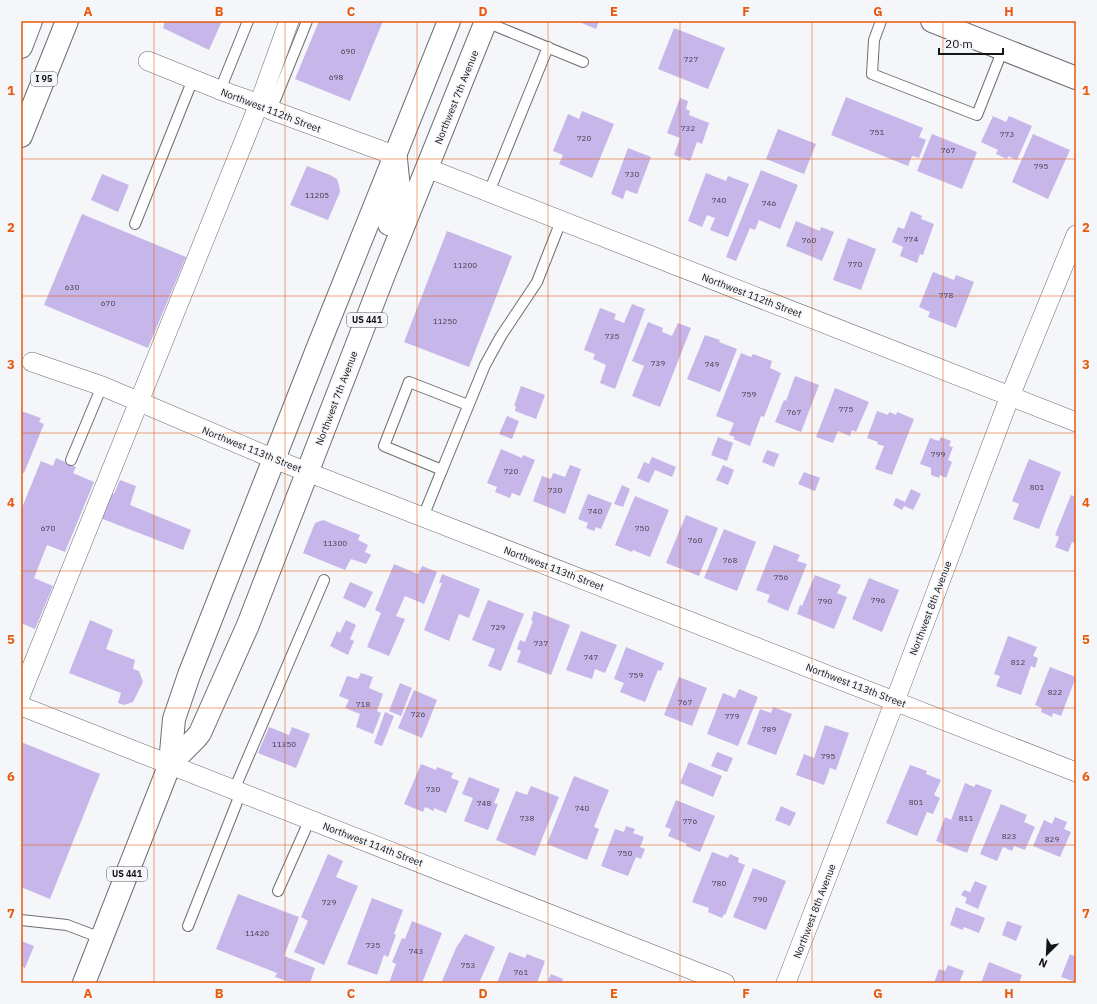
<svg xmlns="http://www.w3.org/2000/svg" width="1097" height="1004" font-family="'IBM Plex Sans',sans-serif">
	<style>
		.building { fill: #c7b6e9 }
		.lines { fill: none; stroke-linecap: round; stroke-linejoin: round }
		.service-casing { stroke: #6c6e72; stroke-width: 12 }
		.minor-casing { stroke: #6c6e72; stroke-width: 20 }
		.tertiary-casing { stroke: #6c6e72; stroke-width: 24 }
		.primary-casing { stroke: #6c6e72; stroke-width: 24 }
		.motorway-casing { stroke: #6c6e72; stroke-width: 24 }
		.service { stroke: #fff; stroke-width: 10 }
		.minor { stroke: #fff; stroke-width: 19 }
		.tertiary { stroke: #fff; stroke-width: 22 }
		.primary { stroke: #fff; stroke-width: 22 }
		.motorway { stroke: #fff; stroke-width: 22 }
		.grid { fill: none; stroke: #e8590c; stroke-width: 1; stroke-opacity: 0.55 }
		.labels { text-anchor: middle; stroke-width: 3; stroke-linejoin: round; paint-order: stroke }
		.number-label { font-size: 8px; fill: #413d4b }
		.shield { fill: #f4f6fa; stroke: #57585a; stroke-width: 1 }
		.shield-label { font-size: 9px; font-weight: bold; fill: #141516 }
		.street-label { font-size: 10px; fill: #141516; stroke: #f4f6fa }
		.neatline { fill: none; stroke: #e8590c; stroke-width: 1.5 }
		.grid-label { font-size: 13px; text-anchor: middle; font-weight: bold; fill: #e8590c }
	</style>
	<rect width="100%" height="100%" fill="#f4f6fa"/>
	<!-- building -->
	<g class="building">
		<polygon points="165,21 222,21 209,50 163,28"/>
		<polygon points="319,21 383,21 350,101 295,79"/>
		<polygon points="577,21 599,21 596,29"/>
		<polygon points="674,28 725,48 708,89 658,69"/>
		<polygon points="846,97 923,128 919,137 926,140 919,158 912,156 908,166 831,135"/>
		<polygon points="680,98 688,101 686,109 690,111 689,115 709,123 702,144 697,142 690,161 674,155 680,138 667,133"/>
		<polygon points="582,111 614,124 592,178 559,164 563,155 553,151 568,114 579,119"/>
		<polygon points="993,116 1006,122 1009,116 1032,126 1017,160 1008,156 1007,159 996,154 998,150 981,142"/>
		<polygon points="778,129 816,144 804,174 766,159"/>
		<polygon points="932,134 977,152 962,189 917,171"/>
		<polygon points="1033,134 1070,150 1048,199 1012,182"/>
		<polygon points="628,148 651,157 637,194 626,190 623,199 611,194"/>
		<polygon points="307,166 330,175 337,179 339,185 340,192 328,220 290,205"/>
		<polygon points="761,170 798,185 780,229 759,220 755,230 750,228 736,261 726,257"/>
		<polygon points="706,173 726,181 728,176 749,184 728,237 710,230 715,218 707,215 702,227 688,221"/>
		<polygon points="102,174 129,185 118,212 91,200"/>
		<polygon points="911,211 922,216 921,219 934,224 923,255 920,254 917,263 900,256 903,247 892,242 898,227 904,229"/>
		<polygon points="82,214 186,257 148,348 44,305"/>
		<polygon points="796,221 820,231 821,227 834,232 822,261 786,246"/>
		<polygon points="447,231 512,256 469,367 404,342"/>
		<polygon points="848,238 876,249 861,290 833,280"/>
		<polygon points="933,272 954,280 956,275 974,282 956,328 928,317 930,312 919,307"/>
		<polygon points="632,304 645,309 615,389 600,383 606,365 593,359 595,354 584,350 600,308 616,314 614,319 624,323"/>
		<polygon points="648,322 663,328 662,332 672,336 678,323 691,328 660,407 632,396 644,366 632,361"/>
		<polygon points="705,335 720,340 719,342 737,349 720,392 687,379"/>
		<polygon points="741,353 751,357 753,354 772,361 770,368 781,373 764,417 761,416 750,446 733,439 735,437 729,435 734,423 716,416"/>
		<polygon points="795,376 819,385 801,432 775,422 784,400 786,401"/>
		<polygon points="521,386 545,395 536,419 515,411 516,406 514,406"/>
		<polygon points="835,388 869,402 856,432 852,430 850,436 838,431 833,443 816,437"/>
		<polygon points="21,411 41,418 39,422 44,424 24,473 21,472"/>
		<polygon points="877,411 888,415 889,412 896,415 897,412 914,419 892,475 875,469 884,446 877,444 878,442 867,438"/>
		<polygon points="507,416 519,421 512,439 499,434"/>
		<polygon points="718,437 733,443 727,461 711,455"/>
		<polygon points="941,437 951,441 949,446 953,447 948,460 952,462 946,478 940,475 939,478 931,475 931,468 920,464 930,438 939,441"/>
		<polygon points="501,449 522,458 523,455 535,460 520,496 512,493 510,498 495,492 497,487 487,483"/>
		<polygon points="767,450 779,454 774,467 762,462"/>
		<polygon points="652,457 676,467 672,477 655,470 649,483 637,478 644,462 649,464"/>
		<polygon points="56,458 76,467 73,473 94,482 65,552 47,545 34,578 53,586 35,629 21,623 21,510 41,461 53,466"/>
		<polygon points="1029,459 1061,472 1039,529 1013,519 1019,504 1012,501"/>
		<polygon points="570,465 581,469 565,514 533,501 542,476 551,479 553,473 565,477"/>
		<polygon points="723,465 734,470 728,485 716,480"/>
		<polygon points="804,472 820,478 815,491 798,484"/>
		<polygon points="120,480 136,486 130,505 191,530 183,550 100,518 110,492 114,494"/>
		<polygon points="622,485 630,489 623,507 614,504"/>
		<polygon points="911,489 921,494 913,510 904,506 902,510 893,505 896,498 905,502"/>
		<polygon points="588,494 612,503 601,529 596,527 594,531 586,528 588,523 578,519"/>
		<polygon points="1071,495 1076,497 1076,544 1072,542 1068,552 1055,547 1059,537 1055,535"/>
		<polygon points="635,496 669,510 650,557 633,550 632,552 615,545"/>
		<polygon points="686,515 718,528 699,576 666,563"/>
		<polygon points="323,520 360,535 358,540 368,545 365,552 371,555 366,564 351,559 345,570 303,553 315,523"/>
		<polygon points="724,529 756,542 737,591 704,578"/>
		<polygon points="774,545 800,555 797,561 807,564 788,611 767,602 770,595 756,590"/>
		<polygon points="394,564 418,574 422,566 437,572 424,604 405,596 396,616 405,619 389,656 367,647 381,613 375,610"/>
		<polygon points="442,574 480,589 469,618 459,614 449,641 424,630 442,583 439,583"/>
		<polygon points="815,575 841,585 837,593 847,597 834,629 797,614 800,605 802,606"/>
		<polygon points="869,578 899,590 882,632 852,619"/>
		<polygon points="350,582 373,592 365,608 343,598"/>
		<polygon points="488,600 524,614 501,671 488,666 495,649 472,640"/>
		<polygon points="534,611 570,625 551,675 517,662 521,651 517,649 520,640 525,642 533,621 531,620"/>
		<polygon points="90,620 113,630 106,649 135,660 133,669 139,671 143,682 133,702 124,705 118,703 121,693 69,673"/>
		<polygon points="346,620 356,625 350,639 354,641 348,655 330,646 337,631 340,633"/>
		<polygon points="581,631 617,645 605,673 595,669 592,679 566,670"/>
		<polygon points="1008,636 1037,647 1033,656 1038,658 1035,668 1031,666 1021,695 996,686 1000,676 994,674"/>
		<polygon points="626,647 664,663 661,671 658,670 645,702 620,692 624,683 614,679"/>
		<polygon points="1050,667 1076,677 1061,716 1053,713 1052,717 1041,712 1042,708 1035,705"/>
		<polygon points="361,673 373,677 369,688 383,694 377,711 381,713 373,734 356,727 360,714 345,708 349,700 339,696 347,676 358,679"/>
		<polygon points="679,677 707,688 692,726 664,715"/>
		<polygon points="400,683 412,688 401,716 389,711"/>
		<polygon points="739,689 758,697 738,746 707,734 723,693 735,698"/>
		<polygon points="414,690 437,700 422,738 398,728"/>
		<polygon points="773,707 792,714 776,755 747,744 760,709 771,713"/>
		<polygon points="385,712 394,716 382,746 374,743"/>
		<polygon points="825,725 849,733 836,770 830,768 824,785 796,775 804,754 814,758"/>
		<polygon points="269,727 289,735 292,727 310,734 296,768 258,753"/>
		<polygon points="21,742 100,774 50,899 21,887"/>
		<polygon points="717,752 733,758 727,772 711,766"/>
		<polygon points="689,762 722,776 713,797 680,783"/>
		<polygon points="421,764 436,770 437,767 453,773 451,778 459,781 446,813 434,808 434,811 425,807 423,812 404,804"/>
		<polygon points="910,765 927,771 926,774 941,780 934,795 940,798 933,814 927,812 917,836 886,823"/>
		<polygon points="574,776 609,790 594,827 599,829 587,860 547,844"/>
		<polygon points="469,777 500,789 494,803 498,804 488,830 464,821 473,798 462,794"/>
		<polygon points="965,783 974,787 976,784 992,790 967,853 936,841 945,817 951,820"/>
		<polygon points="531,786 559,797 535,856 496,840 516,791 527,795"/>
		<polygon points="676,800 715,816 700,852 686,846 687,844 668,836 671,829 665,827"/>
		<polygon points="1001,804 1027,815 1024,822 1035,827 1025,850 1014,846 1012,851 1003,847 997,861 980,854"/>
		<polygon points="781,806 796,813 790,826 775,820"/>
		<polygon points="1055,817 1067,822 1064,829 1071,832 1060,857 1033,846 1044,820 1052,824"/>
		<polygon points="626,826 635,829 633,833 644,837 640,847 645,849 641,859 636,857 628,876 601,866 615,829 624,832"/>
		<polygon points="712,852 728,858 730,854 739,858 738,862 745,865 725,915 724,914 722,918 708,912 709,908 692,902"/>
		<polygon points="328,854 343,861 336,877 358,886 324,965 294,952 308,921 301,917"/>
		<polygon points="753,868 786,881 766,930 733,917"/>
		<polygon points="975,881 987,886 978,909 965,903 967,898 961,895 964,890 970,892"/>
		<polygon points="238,894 299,917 284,956 315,968 310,983 292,983 275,977 277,973 216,949"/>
		<polygon points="372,898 403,910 394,934 396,935 388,957 384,955 377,975 347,964"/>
		<polygon points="956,907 985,918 979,933 964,927 963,930 950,925"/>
		<polygon points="412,921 442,933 422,983 389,983 396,964 392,962 402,938 405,939"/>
		<polygon points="1007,921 1022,926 1016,941 1002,935"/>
		<polygon points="465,934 495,947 479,983 446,983 442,981 456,948"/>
		<polygon points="21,941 34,946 25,968 21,966"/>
		<polygon points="509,952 525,958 527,954 545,961 537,983 497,983"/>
		<polygon points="1070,954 1076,957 1076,982 1061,977"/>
		<polygon points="989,962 1022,975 1019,983 981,983"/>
		<polygon points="948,965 964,971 959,983 934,983 939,969 945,971"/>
		<polygon points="551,974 563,979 562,983 547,983"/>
	</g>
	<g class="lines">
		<defs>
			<g id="service">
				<polyline points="881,21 874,40 872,74 977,115 1003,49"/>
				<polyline points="486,22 583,62"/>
				<polyline points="220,90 248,21"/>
				<polyline points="271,110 307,21"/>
				<polyline points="489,192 548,47"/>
				<polyline points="135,224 193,79"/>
				<polyline points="468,405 409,382 384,446 442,470 485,365 501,336 537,282 561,221"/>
				<polyline points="71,460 102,386"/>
				<polyline points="423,517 442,470"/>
				<polyline points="234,790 324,580"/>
				<polyline points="278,891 310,819"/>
				<polyline points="21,920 67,925 101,938"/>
				<polyline points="188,926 241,792"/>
			</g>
			<g id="minor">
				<polyline points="148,61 220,90 259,104 271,110 396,156"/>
				<polyline points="427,168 1076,422"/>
				<polyline points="32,362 102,386 274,459 1076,772"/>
				<polyline points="21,694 259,104 289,21"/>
				<polyline points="21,706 725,983"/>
				<polyline points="786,983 895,701 1010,396 1076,235"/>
			</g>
			<polyline id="tertiary" points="932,21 1076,78"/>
			<g id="primary">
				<polyline points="389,224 400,198 396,159"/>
				<polyline points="170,764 196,738 200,733 248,625 385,272 486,21"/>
				<polyline points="84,983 170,764 174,719 189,675 318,347 449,21"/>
			</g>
			<g id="motorway">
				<polyline points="21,47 31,21"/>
				<polyline points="21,136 67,21"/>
			</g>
		</defs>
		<!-- service casing -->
		<use href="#service" class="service-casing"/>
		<!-- minor casing -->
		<use href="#minor" class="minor-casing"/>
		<!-- tertiary casing -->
		<use href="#tertiary" class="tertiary-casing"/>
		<!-- primary casing -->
		<use href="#primary" class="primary-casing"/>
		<!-- motorway casing -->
		<use href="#motorway" class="motorway-casing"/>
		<!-- service -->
		<use href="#service" class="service"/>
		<!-- minor -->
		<use href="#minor" class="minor"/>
		<!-- tertiary -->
		<use href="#tertiary" class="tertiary"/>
		<!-- primary -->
		<use href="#primary" class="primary"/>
		<!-- motorway -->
		<use href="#motorway" class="motorway"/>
	</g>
	<!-- grid -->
	<path class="grid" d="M154,21V983M285,21V983M417,21V983M548,21V983M680,21V983M812,21V983M943,21V983M21,159H1076M21,296H1076M21,433H1076M21,571H1076M21,708H1076M21,845H1076"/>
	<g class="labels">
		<!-- number labels -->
		<g class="number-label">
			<text x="348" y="54">690</text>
			<text x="691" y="62">727</text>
			<text x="336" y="80">698</text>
			<text x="688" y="131">732</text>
			<text x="877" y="135">751</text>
			<text x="1007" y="137">773</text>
			<text x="584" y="141">720</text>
			<text x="948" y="153">767</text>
			<text x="1041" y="169">795</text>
			<text x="632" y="177">730</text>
			<text x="317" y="198">11205</text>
			<text x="719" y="203">740</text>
			<text x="769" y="206">746</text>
			<text x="911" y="242">774</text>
			<text x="809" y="243">760</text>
			<text x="855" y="267">770</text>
			<text x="465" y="268">11200</text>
			<text x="72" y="290">630</text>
			<text x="946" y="298">778</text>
			<text x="108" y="306">670</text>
			<text x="445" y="324">11250</text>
			<text x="612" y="339">735</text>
			<text x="658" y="366">739</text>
			<text x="712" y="367">749</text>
			<text x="749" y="397">759</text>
			<text x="846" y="412">775</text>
			<text x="794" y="415">767</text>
			<text x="938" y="457">799</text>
			<text x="511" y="474">720</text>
			<text x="1037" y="490">801</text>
			<text x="555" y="493">730</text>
			<text x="595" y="514">740</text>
			<text x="48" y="531">670</text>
			<text x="642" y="531">750</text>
			<text x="695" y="543">760</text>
			<text x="335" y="546">11300</text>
			<text x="730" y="563">768</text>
			<text x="781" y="580">756</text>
			<text x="878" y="603">796</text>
			<text x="825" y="604">790</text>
			<text x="498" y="630">729</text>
			<text x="541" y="646">737</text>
			<text x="591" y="660">747</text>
			<text x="1018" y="665">812</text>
			<text x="636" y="678">759</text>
			<text x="1055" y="695">822</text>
			<text x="685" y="705">767</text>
			<text x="363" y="707">718</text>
			<text x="418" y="717">726</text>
			<text x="732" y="719">779</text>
			<text x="769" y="732">789</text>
			<text x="284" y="747">11350</text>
			<text x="828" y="759">795</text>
			<text x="433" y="792">730</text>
			<text x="916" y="805">801</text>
			<text x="484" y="806">748</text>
			<text x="582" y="811">740</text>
			<text x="527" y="821">738</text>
			<text x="966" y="821">811</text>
			<text x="690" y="824">776</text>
			<text x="1009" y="839">823</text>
			<text x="1052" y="842">829</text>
			<text x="625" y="856">750</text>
			<text x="719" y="886">780</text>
			<text x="760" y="902">790</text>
			<text x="329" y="905">729</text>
			<text x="257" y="936">11420</text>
			<text x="373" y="948">735</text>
			<text x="416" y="954">743</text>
			<text x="468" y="968">753</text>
			<text x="521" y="975">761</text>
		</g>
		<!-- shield labels -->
		<g class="shield">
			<rect x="31" y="72" width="26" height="14" rx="3"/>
			<rect x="347" y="313" width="40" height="14" rx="3"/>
			<rect x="107" y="867" width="40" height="14" rx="3"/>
		</g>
		<g class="shield-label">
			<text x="44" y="82">I 95</text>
			<text x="367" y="323">US 441</text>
			<text x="127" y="877">US 441</text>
		</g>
		<!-- street labels -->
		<g class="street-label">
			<text transform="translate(456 97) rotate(-68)" y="4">Northwest 7th Avenue</text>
			<text transform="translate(271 110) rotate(21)" y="4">Northwest 112th Street</text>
			<text transform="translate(752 295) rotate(21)" y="4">Northwest 112th Street</text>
			<text transform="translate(336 398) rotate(-69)" y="4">Northwest 7th Avenue</text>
			<text transform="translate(252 449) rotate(22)" y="4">Northwest 113th Street</text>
			<text transform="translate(554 568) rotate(21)" y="4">Northwest 113th Street</text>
			<text transform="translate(930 608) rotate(-69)" y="4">Northwest 8th Avenue</text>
			<text transform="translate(856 685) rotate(21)" y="4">Northwest 113th Street</text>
			<text transform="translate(373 844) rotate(21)" y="4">Northwest 114th Street</text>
			<text transform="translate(814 911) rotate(-69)" y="4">Northwest 8th Avenue</text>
		</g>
	</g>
	<!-- border -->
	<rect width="1097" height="1004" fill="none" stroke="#f4f6fa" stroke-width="44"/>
	<!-- north arrow -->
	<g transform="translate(1047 954) rotate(204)" stroke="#f4f6fa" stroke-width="3" paint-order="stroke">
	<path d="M0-3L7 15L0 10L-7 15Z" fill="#141516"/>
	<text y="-6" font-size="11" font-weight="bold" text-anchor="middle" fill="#141516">N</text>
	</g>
	<!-- scale -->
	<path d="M939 48v6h64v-6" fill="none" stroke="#141516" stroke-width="2"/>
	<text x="945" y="48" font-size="12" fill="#141516" stroke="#f4f6fa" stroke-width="3" paint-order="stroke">20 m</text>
	<rect x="22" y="22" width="1053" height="960" class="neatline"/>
	<g class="grid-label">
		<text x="88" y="16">A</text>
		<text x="219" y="16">B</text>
		<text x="351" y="16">C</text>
		<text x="483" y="16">D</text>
		<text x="614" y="16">E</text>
		<text x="746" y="16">F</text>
		<text x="878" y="16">G</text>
		<text x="1009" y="16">H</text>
		<text x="11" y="95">1</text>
		<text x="1086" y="95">1</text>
		<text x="11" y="232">2</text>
		<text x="1086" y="232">2</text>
		<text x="11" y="369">3</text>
		<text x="1086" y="369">3</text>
		<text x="11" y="507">4</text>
		<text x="1086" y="507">4</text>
		<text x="11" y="644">5</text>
		<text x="1086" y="644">5</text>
		<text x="11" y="781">6</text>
		<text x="1086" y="781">6</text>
		<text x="11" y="918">7</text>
		<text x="1086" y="918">7</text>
		<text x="88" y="998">A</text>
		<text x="219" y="998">B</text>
		<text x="351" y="998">C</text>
		<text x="483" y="998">D</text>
		<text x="614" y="998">E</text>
		<text x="746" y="998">F</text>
		<text x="878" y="998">G</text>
		<text x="1009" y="998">H</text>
	</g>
</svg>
